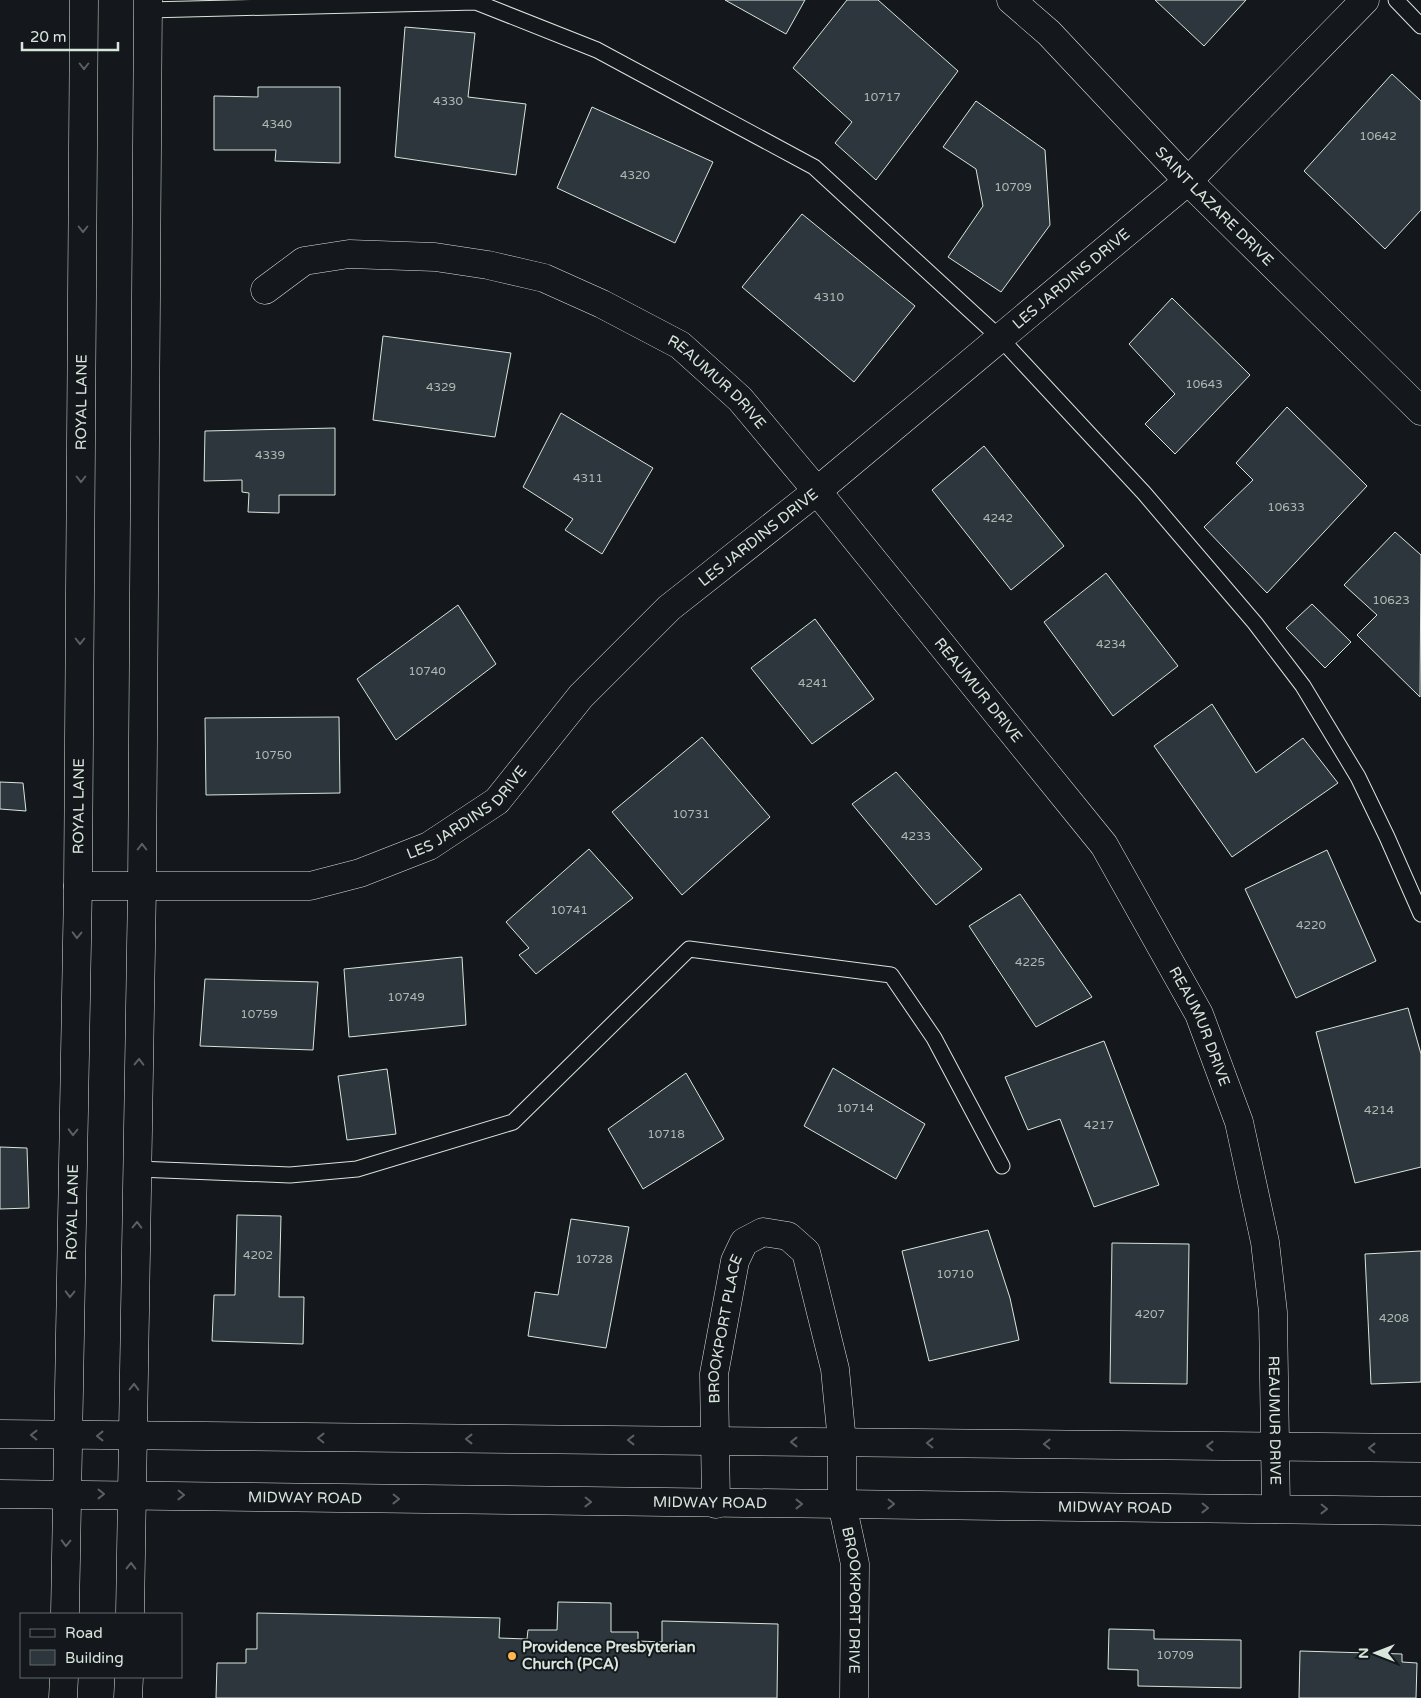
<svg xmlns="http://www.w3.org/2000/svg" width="1421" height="1698" font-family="'Varela Round',sans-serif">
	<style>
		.building { fill: #2c363c; stroke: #d8e6dc }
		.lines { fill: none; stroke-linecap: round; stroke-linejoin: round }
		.service-casing { stroke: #d8e6dc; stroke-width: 17 }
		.minor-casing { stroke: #d8e6dc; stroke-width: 29 }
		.secondary-casing { stroke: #d8e6dc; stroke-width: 29 }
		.service { stroke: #14181c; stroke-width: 15 }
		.minor { stroke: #14181c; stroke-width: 28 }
		.secondary { stroke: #14181c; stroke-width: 28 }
		.oneway { stroke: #59605f }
		.poi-dot { fill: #ffb74d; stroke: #14181c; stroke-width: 2 }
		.labels { text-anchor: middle; stroke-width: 4; stroke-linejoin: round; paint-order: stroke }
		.number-label { font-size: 12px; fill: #adbab4 }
		.street-label { font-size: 15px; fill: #d8e6dc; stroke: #14181c }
		.poi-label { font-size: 15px; font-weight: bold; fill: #d8e6dc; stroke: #14181c; text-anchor: start }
	</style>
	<rect width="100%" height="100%" fill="#14181c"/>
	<!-- building -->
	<g class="building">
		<polygon points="725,0 805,0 786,34"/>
		<polygon points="847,0 878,0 958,71 876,180 835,143 852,122 793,68"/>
		<polygon points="1155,0 1246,0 1204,46"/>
		<polygon points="405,27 475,33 468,97 526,104 516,175 395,157"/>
		<polygon points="1392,74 1421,101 1421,210 1385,249 1304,171"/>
		<polygon points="258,87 340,87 340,163 275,161 276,150 214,150 214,96 258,97"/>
		<polygon points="976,101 1045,150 1050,225 1001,292 948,257 983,206 976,169 943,147"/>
		<polygon points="592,107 713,162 675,243 557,188"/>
		<polygon points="802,214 915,306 854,382 742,287"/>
		<polygon points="1172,298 1250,375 1175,454 1145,424 1175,394 1129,344"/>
		<polygon points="383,336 511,353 495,437 373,420"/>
		<polygon points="1287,407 1367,486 1267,593 1204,527 1253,480 1236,463"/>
		<polygon points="561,413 653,468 602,554 565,530 573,519 523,487"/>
		<polygon points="335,428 335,495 279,495 279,513 248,512 249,493 242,492 242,480 204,481 205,431"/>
		<polygon points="984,446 1064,546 1011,590 932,490"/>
		<polygon points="1395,532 1421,555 1420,697 1357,635 1377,615 1344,585"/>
		<polygon points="1106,573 1178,666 1113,716 1044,622"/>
		<polygon points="1312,604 1351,642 1325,668 1286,628"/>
		<polygon points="458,605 496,664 396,740 357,679"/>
		<polygon points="815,619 874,699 812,744 751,668"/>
		<polygon points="1212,704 1256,773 1303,738 1338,783 1232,857 1154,746"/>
		<polygon points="339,717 340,793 206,795 205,718"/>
		<polygon points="702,737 770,817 682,895 612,812"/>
		<polygon points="896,772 982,869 936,905 852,804"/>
		<polygon points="0,782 23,783 26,811 0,809"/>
		<polygon points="589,849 633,898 536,974 519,955 529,948 506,922"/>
		<polygon points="1327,850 1376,961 1296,998 1245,889"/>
		<polygon points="1020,894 1092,997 1036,1027 969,926"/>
		<polygon points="462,957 466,1025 349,1037 344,969"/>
		<polygon points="205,979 318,982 313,1050 200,1046"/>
		<polygon points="1408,1008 1421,1054 1421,1167 1355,1183 1316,1032"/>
		<polygon points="1104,1041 1159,1185 1094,1207 1060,1119 1028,1130 1005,1077"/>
		<polygon points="833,1068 925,1124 896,1179 804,1126"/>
		<polygon points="387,1069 396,1134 347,1140 338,1076"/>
		<polygon points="686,1073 724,1139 643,1189 608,1129"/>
		<polygon points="0,1147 27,1148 29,1208 0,1209"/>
		<polygon points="237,1215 281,1216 279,1297 304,1297 303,1344 212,1341 214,1295 235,1295"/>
		<polygon points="571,1219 629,1227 606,1348 528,1336 535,1292 558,1295"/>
		<polygon points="988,1230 1010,1298 1019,1340 929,1361 902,1251"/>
		<polygon points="1112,1243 1189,1244 1187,1384 1110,1383"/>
		<polygon points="1421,1251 1421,1382 1371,1384 1365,1254"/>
		<polygon points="558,1602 611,1603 611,1632 638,1632 638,1641 662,1642 662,1621 778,1624 777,1698 216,1698 217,1663 246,1663 246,1649 257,1649 257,1613 500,1618 499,1638 527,1639 528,1630 557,1630"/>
		<polygon points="1109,1629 1154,1630 1154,1639 1241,1640 1241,1688 1138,1686 1138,1670 1108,1669"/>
		<polygon points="1300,1651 1402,1654 1402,1662 1417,1663 1416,1698 1299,1698"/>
	</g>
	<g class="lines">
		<defs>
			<g id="service">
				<polyline points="1396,0 1421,26"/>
				<polyline points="148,10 476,2 597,50 814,167 1000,338 1144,493 1255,623 1303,686 1358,777 1387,837 1421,914"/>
				<polyline points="138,1169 290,1175 357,1169 513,1122 689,949 891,975 934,1038 1002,1166"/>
			</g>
			<g id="minor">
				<path id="s1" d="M1011,0L1049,33L1188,181L1421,411"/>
				<path id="s2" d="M265,290L304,261L349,254L435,257L488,265L544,278L602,304L680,345L740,399L817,491L1104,845L1199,1014L1239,1122L1265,1242L1273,1312L1276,1509"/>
				<path id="s3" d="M78,886H310L360,873L429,846L497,801L581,696L669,608L817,491L1188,181L1365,0"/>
				<path id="s4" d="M716,1504L714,1374L735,1261L744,1242L763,1232L788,1236L806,1252L835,1369L842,1442V1504L855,1564L854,1698"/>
			</g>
			<g id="secondary">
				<polyline points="0,1434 1421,1448"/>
				<path id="s5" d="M0,1494L1421,1511"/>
				<path id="s6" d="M65,1614L78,886L84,0"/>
				<polyline points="130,1614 142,887 148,0"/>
				<polyline points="63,1698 64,1677"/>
				<polyline points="128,1698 129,1677"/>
			</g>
		</defs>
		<!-- service casing -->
		<use href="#service" class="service-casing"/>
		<!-- minor casing -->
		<use href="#minor" class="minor-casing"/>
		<!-- secondary casing -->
		<use href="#secondary" class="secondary-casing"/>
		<!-- service -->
		<use href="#service" class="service"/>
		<!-- minor -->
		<use href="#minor" class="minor"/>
		<!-- secondary -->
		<use href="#secondary" class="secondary"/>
	</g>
	<!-- one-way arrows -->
	<defs><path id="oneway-chevron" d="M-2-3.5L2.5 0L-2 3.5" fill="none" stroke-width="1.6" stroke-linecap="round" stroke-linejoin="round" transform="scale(1.25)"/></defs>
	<g class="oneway">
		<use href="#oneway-chevron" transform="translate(84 66) rotate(90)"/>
		<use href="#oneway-chevron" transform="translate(83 229) rotate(90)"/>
		<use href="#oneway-chevron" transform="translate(81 479) rotate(90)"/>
		<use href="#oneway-chevron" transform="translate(80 641) rotate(90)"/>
		<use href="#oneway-chevron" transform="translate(142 847) rotate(-90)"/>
		<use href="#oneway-chevron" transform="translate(77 935) rotate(91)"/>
		<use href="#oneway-chevron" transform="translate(139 1062) rotate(-89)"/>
		<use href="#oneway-chevron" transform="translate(73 1132) rotate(91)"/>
		<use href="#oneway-chevron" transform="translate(137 1225) rotate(-89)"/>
		<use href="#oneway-chevron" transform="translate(70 1294) rotate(91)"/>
		<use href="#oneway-chevron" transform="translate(134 1387) rotate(-89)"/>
		<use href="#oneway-chevron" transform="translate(34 1435) rotate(-179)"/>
		<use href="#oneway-chevron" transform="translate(100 1436) rotate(-180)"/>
		<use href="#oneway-chevron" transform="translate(321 1438) rotate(-179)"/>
		<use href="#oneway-chevron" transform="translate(469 1439) rotate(-180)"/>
		<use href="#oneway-chevron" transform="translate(631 1440) rotate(-180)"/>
		<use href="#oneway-chevron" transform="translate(794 1442) rotate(-180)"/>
		<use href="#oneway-chevron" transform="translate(930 1443) rotate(-179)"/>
		<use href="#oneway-chevron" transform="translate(1047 1444) rotate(-179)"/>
		<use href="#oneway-chevron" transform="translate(1210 1446) rotate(-179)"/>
		<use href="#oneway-chevron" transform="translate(1372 1448) rotate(-179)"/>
		<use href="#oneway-chevron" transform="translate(101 1494)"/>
		<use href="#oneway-chevron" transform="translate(181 1495) rotate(1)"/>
		<use href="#oneway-chevron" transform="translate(396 1499) rotate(1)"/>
		<use href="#oneway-chevron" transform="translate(588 1502) rotate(1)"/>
		<use href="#oneway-chevron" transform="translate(799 1504)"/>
		<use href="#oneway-chevron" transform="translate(891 1504) rotate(1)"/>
		<use href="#oneway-chevron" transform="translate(1205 1508) rotate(1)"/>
		<use href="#oneway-chevron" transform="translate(1324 1509) rotate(1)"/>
		<use href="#oneway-chevron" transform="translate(66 1543) rotate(91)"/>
		<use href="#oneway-chevron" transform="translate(131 1566) rotate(-89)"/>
	</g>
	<!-- markers -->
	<circle class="poi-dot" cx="512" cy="1656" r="5"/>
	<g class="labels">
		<!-- number labels -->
		<g class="number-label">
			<text x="882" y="101">10717</text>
			<text x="448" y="105">4330</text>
			<text x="277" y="128">4340</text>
			<text x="1378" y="140">10642</text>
			<text x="635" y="179">4320</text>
			<text x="1013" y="191">10709</text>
			<text x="829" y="301">4310</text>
			<text x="1204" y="388">10643</text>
			<text x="441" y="391">4329</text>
			<text x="270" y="459">4339</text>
			<text x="588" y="482">4311</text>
			<text x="1286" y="511">10633</text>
			<text x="998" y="522">4242</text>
			<text x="1391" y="604">10623</text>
			<text x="1111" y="648">4234</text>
			<text x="427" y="675">10740</text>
			<text x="813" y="687">4241</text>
			<text x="273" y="759">10750</text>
			<text x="691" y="818">10731</text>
			<text x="916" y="840">4233</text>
			<text x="569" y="914">10741</text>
			<text x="1311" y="929">4220</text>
			<text x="1030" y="966">4225</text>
			<text x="406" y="1001">10749</text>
			<text x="259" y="1018">10759</text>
			<text x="855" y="1112">10714</text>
			<text x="1379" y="1114">4214</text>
			<text x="1099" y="1129">4217</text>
			<text x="666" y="1138">10718</text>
			<text x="258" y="1259">4202</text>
			<text x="594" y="1263">10728</text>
			<text x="955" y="1278">10710</text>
			<text x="1150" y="1318">4207</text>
			<text x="1394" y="1322">4208</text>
			<text x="1175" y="1659">10709</text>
		</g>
		<!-- street labels -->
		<g class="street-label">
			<text dy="5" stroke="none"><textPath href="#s1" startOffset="290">SAINT LAZARE DRIVE</textPath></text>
			<text dy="5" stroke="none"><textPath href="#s3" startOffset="1218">LES JARDINS DRIVE</textPath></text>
			<text dy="5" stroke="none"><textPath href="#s2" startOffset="495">REAUMUR DRIVE</textPath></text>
			<text dy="5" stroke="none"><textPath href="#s6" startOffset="1212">ROYAL LANE</textPath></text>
			<text dy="5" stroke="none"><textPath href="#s3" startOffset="812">LES JARDINS DRIVE</textPath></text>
			<text dy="5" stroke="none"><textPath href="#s2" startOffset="900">REAUMUR DRIVE</textPath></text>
			<text dy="5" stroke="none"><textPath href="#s6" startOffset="808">ROYAL LANE</textPath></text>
			<text dy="5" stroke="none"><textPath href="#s3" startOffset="408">LES JARDINS DRIVE</textPath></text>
			<text dy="5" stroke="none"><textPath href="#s2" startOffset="1305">REAUMUR DRIVE</textPath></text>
			<text dy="5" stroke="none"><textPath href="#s6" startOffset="402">ROYAL LANE</textPath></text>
			<text dy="5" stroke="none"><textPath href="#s4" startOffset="176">BROOKPORT PLACE</textPath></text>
			<text dy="5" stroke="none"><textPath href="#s2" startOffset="1710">REAUMUR DRIVE</textPath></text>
			<text dy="5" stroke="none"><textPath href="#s5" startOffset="305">MIDWAY ROAD</textPath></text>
			<text dy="5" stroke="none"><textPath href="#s5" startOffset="710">MIDWAY ROAD</textPath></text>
			<text dy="5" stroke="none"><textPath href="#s5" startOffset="1115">MIDWAY ROAD</textPath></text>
			<text dy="5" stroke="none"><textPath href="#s4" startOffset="690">BROOKPORT DRIVE</textPath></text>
		</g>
		<!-- poi labels -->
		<g class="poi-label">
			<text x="522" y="1652">Providence Presbyterian<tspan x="522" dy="17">Church (PCA)</tspan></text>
		</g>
	</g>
	<!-- legend -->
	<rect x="20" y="1613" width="162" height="65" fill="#14181c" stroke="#626a69"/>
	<rect x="30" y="1629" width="25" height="8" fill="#14181c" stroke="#626a69"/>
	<text x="65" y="1638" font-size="15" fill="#d8e6dc">Road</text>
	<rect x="30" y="1650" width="25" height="15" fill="#2c363c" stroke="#626a69"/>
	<text x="65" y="1663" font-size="15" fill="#d8e6dc">Building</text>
	<!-- north arrow -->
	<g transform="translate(1376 1653) rotate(270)" stroke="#14181c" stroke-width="4" paint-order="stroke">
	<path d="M0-4L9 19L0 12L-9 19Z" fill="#d8e6dc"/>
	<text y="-8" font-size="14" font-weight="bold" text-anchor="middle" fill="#d8e6dc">N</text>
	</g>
	<!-- scale -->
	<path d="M22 42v8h96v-8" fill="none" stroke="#d8e6dc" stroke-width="2.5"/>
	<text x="30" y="42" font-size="15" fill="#d8e6dc" stroke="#14181c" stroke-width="4" paint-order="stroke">20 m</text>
</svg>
